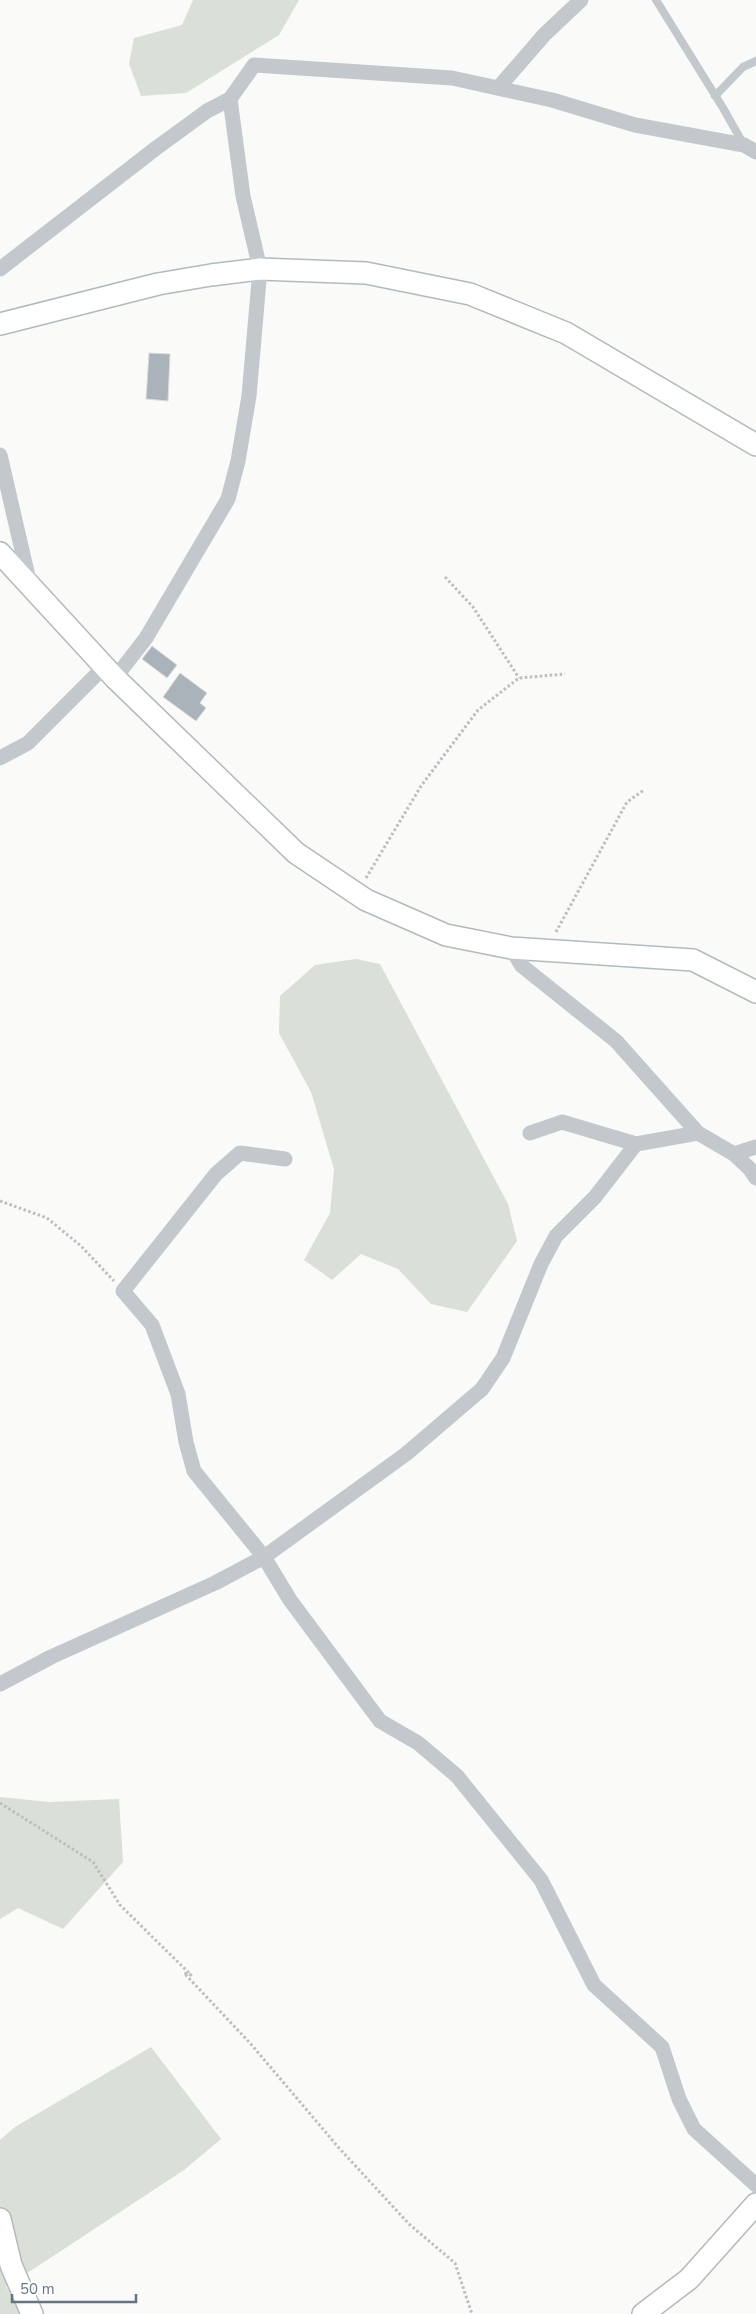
<svg xmlns="http://www.w3.org/2000/svg" width="756" height="2314" font-family="'Nunito Sans',sans-serif">
	<style>
		.green { fill: #dadfd7 }
		.building { fill: #aab3b9; stroke: #dcdcda }
		.lines { fill: none; stroke-linecap: round; stroke-linejoin: round }
		.secondary-casing { stroke: #b3babf; stroke-width: 24 }
		.path { stroke: #bbbfc2; stroke-width: 3; stroke-dasharray: 2.5 2.5; stroke-linecap: butt }
		.lane { stroke: #c3c8cc; stroke-width: 8 }
		.street { stroke: #c3c8cc; stroke-width: 15 }
		.secondary { stroke: #fff; stroke-width: 21 }
	</style>
	<rect width="100%" height="100%" fill="#fafaf8"/>
	<!-- green -->
	<g class="green">
		<polygon points="193,0 299,0 279,35 186,93 141,96 129,64 134,38 182,25"/>
		<polygon points="356,959 380,964 508,1204 517,1241 467,1312 431,1304 398,1269 361,1254 332,1280 304,1260 330,1213 334,1169 311,1092 279,1033 280,996 315,965"/>
		<polygon points="0,1797 49,1802 119,1799 123,1862 63,1929 18,1908 0,1919"/>
		<polygon points="151,2047 221,2139 184,2170 6,2287 30,2314 0,2314 0,2140 15,2127"/>
	</g>
	<!-- building -->
	<g class="building">
		<polygon points="149,353 170,354 168,401 146,399"/>
		<polygon points="152,646 177,665 167,678 142,659"/>
		<polygon points="180,673 207,693 200,703 206,708 196,721 163,697"/>
	</g>
	<g class="lines">
		<defs>
			<g id="secondary">
				<polyline points="0,324 158,284 211,275 260,269 366,273 470,294 566,333 756,445"/>
				<polyline points="0,553 115,678 296,853 366,900 446,935 511,948 693,960 756,992"/>
				<polyline points="0,2219 11,2265 32,2314"/>
				<polyline points="643,2314 689,2279 756,2204"/>
			</g>
		</defs>
		<!-- secondary casing -->
		<use href="#secondary" class="secondary-casing"/>
		<!-- path -->
		<g class="path">
			<polyline points="445,577 473,607 519,678"/>
			<polyline points="366,878 421,786 478,710 519,678 565,674"/>
			<polyline points="556,932 627,802 644,790"/>
			<polyline points="0,1201 47,1218 81,1246 114,1281"/>
			<polyline points="0,1803 93,1862 120,1905 191,1975 184,1973 250,2043 339,2148 409,2224 455,2263 472,2314"/>
		</g>
		<!-- lane -->
		<g class="lane">
			<polyline points="656,0 723,108 744,145"/>
			<polyline points="715,96 743,67 756,61"/>
		</g>
		<!-- street -->
		<g class="street">
			<polyline points="499,87 544,35 581,0"/>
			<polyline points="0,269 155,149 207,111 230,99 254,65 452,78 552,100 635,125 744,145 756,152"/>
			<polyline points="0,455 30,585"/>
			<polyline points="115,678 146,638 228,499 238,461 249,396 260,269 243,196 230,99"/>
			<polyline points="0,758 28,743 104,667"/>
			<polyline points="511,948 522,966 616,1041 698,1133"/>
			<polyline points="530,1133 562,1122 636,1144 698,1133 734,1154 756,1147"/>
			<polyline points="734,1154 750,1169 756,1178"/>
			<polyline points="285,1159 240,1153 216,1174 123,1291 152,1325 178,1394 186,1442 194,1471 264,1557 290,1600 380,1721 418,1743 457,1776 541,1880 594,1985 662,2047 679,2099 694,2129 756,2185"/>
			<polyline points="0,1684 51,1657 215,1583 264,1557 406,1454 482,1389 503,1358 541,1264 556,1236 595,1197 636,1144"/>
		</g>
		<!-- secondary -->
		<use href="#secondary" class="secondary"/>
	</g>
	<!-- scale -->
	<path d="M12 2294v8h124v-8" fill="none" stroke="#657683" stroke-width="2.5"/>
	<text x="20" y="2294" font-size="15" fill="#657683" stroke="#ffffff" stroke-width="4" paint-order="stroke">50 m</text>
</svg>
